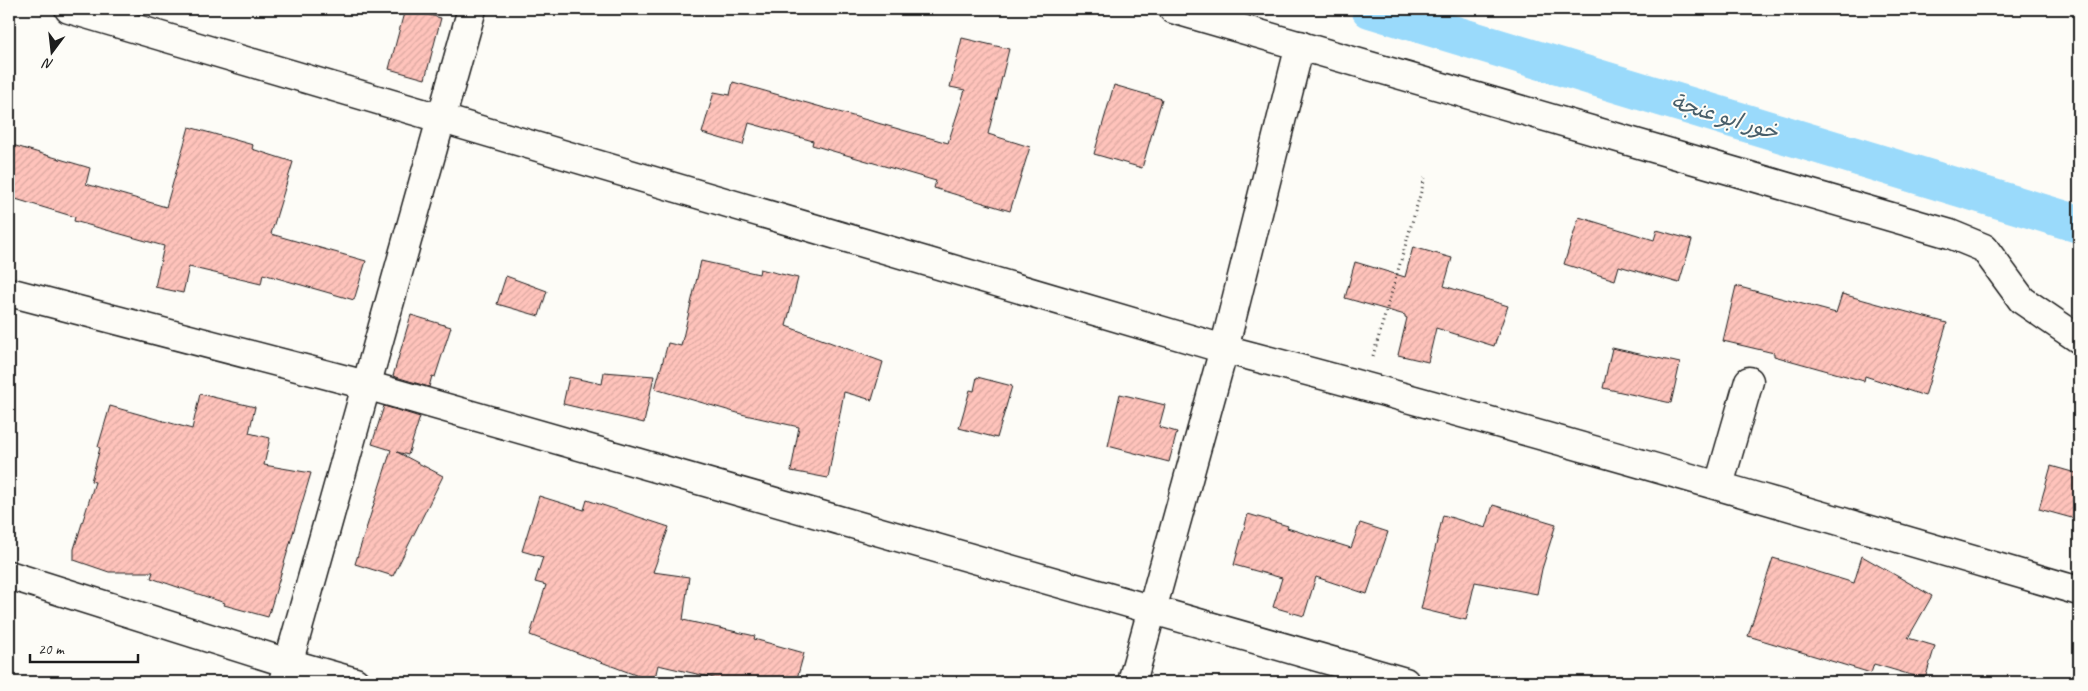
<svg xmlns="http://www.w3.org/2000/svg" width="2088" height="691" font-family="Caveat,'Playpen Sans Arabic',sans-serif">
	<style>
		.lines { fill: none; stroke-linecap: round; stroke-linejoin: round }
		.canal { stroke: #9adafb; stroke-width: 38 }
		.building { fill: url(#building-hatch); stroke: #1c1c1c }
		.minor-casing { stroke: #1c1c1c; stroke-width: 31 }
		.path { stroke: #1c1c1c; stroke-width: 3; stroke-dasharray: 1 4; stroke-linecap: butt }
		.minor { stroke: #fdfcf7; stroke-width: 28 }
		.labels { text-anchor: middle; stroke-width: 4; stroke-linejoin: round; paint-order: stroke }
		.water-label { font-size: 22px; font-style: italic; fill: #485e6a; stroke: #fdfcf7 }
	</style>
	<defs>
		<pattern id="building-hatch" width="6" height="6" patternUnits="userSpaceOnUse" patternTransform="scale(1.25)"><rect width="6" height="6" fill="#ffc3bb"/><path d="M-1 1l2-2M0 6l6-6M5 7l2-2" fill="none" stroke="#daa7a0"/></pattern>
	</defs>
	<rect width="100%" height="100%" fill="#fdfcf7"/>
	<filter id="ink" filterUnits="userSpaceOnUse"><feTurbulence type="fractalNoise" baseFrequency=".02" numOctaves="2"/><feDisplacementMap in="SourceGraphic" scale="10" xChannelSelector="R" yChannelSelector="G"/><feConvolveMatrix kernelMatrix="1 2 1 2 8 2 1 2 1" color-interpolation-filters="sRGB"/></filter>
	<g filter="url(#ink)">
		<g class="lines">
			<!-- canal -->
			<polyline class="canal" points="1370,9 2079,224"/>
		</g>
		<!-- building -->
		<g class="building">
			<polygon points="405,9 441,18 425,79 389,69"/>
			<polygon points="962,38 1009,49 988,134 1030,147 1010,211 934,188 936,181 812,145 813,141 749,123 743,145 702,133 714,92 730,95 733,82 948,143 965,90 950,87"/>
			<polygon points="1114,85 1162,99 1142,168 1094,154"/>
			<polygon points="189,127 253,145 252,149 293,162 271,234 366,261 354,300 263,274 261,284 189,267 183,293 155,287 164,246 74,221 75,217 9,197 9,144 90,168 86,184 166,207"/>
			<polygon points="1579,217 1654,240 1657,230 1692,240 1679,283 1619,266 1615,280 1564,264"/>
			<polygon points="1413,247 1452,258 1444,286 1508,306 1494,346 1436,328 1428,362 1398,355 1407,318 1405,317 1405,315 1345,298 1355,262 1405,277"/>
			<polygon points="701,261 759,274 760,269 798,278 786,326 883,362 872,400 844,392 828,478 791,471 799,427 741,414 655,389 668,343 681,346"/>
			<polygon points="506,276 547,291 539,316 497,304"/>
			<polygon points="1736,286 1836,313 1842,294 1947,323 1925,396 1865,376 1864,381 1774,356 1774,353 1723,341"/>
			<polygon points="411,315 451,327 435,377 432,376 429,387 393,376"/>
			<polygon points="1612,348 1680,363 1671,403 1603,388"/>
			<polygon points="604,372 654,376 644,423 563,404 569,377 602,384"/>
			<polygon points="977,377 1012,386 997,438 959,428 970,390 974,391"/>
			<polygon points="200,394 255,407 249,433 270,438 264,465 311,473 268,617 224,605 225,603 151,578 153,572 109,572 74,560 74,549 95,482 91,481 100,448 98,447 110,406 192,429"/>
			<polygon points="1120,394 1165,405 1159,427 1177,432 1169,462 1108,446"/>
			<polygon points="384,406 420,417 408,455 397,452 443,476 393,576 355,564 391,450 372,444"/>
			<polygon points="2051,466 2079,474 2079,520 2039,509"/>
			<polygon points="539,496 584,510 587,500 669,527 653,572 689,577 683,620 755,636 754,639 804,653 796,682 731,682 658,665 654,682 530,635 546,585 535,582 543,557 522,551"/>
			<polygon points="1493,505 1556,524 1542,569 1537,594 1475,582 1466,620 1421,609 1443,515 1486,528"/>
			<polygon points="1248,514 1288,526 1287,528 1351,548 1360,523 1388,532 1367,594 1316,577 1304,616 1273,607 1282,578 1234,565"/>
			<polygon points="1862,556 1932,596 1908,638 1935,646 1925,679 1874,664 1871,673 1748,636 1773,558 1854,583"/>
		</g>
		<g class="lines">
			<defs>
				<g id="minor">
					<path d="M69,9L1224,349C1511,424 1795,508 2079,591"/>
					<polyline points="1173,9 1950,234 1984,248 2022,300 2079,339"/>
					<polyline points="9,292 366,385 1405,682"/>
					<polyline points="1719,485 1749,381"/>
					<polyline points="9,575 288,663 355,682"/>
					<polyline points="283,682 472,9"/>
					<polyline points="1132,682 1224,349 1300,45"/>
				</g>
			</defs>
			<!-- minor casing -->
			<use href="#minor" class="minor-casing"/>
			<!-- path -->
			<polyline class="path" points="1373,356 1425,178"/>
			<!-- minor -->
			<use href="#minor" class="minor"/>
		</g>
	</g>
	<g class="labels">
		<!-- water labels -->
		<g class="water-label">
			<text transform="translate(1725 116) rotate(17)" y="8">خور ابو عنجة</text>
		</g>
	</g>
	<!-- margin -->
	<rect width="2088" height="691" fill="none" stroke="#fdfcf7" stroke-width="30"/>
	<rect x="15" y="15" width="2058" height="661" fill="none" stroke="#1c1c1c" stroke-width="2" filter="url(#ink)"/>
	<!-- north arrow -->
	<g transform="translate(52 52) rotate(195)" stroke="#fdfcf7" stroke-width="4" paint-order="stroke">
	<path d="M0-4L9 19L0 12L-9 19Z" fill="#1c1c1c"/>
	<text y="-8" font-size="14" font-weight="bold" text-anchor="middle" fill="#1c1c1c">N</text>
	</g>
	<!-- scale -->
	<path d="M30 654v8h108v-8" fill="none" stroke="#1c1c1c" stroke-width="2.5"/>
	<text x="38" y="654" font-size="15" fill="#1c1c1c" stroke="#fdfcf7" stroke-width="4" paint-order="stroke">20 m</text>
</svg>
